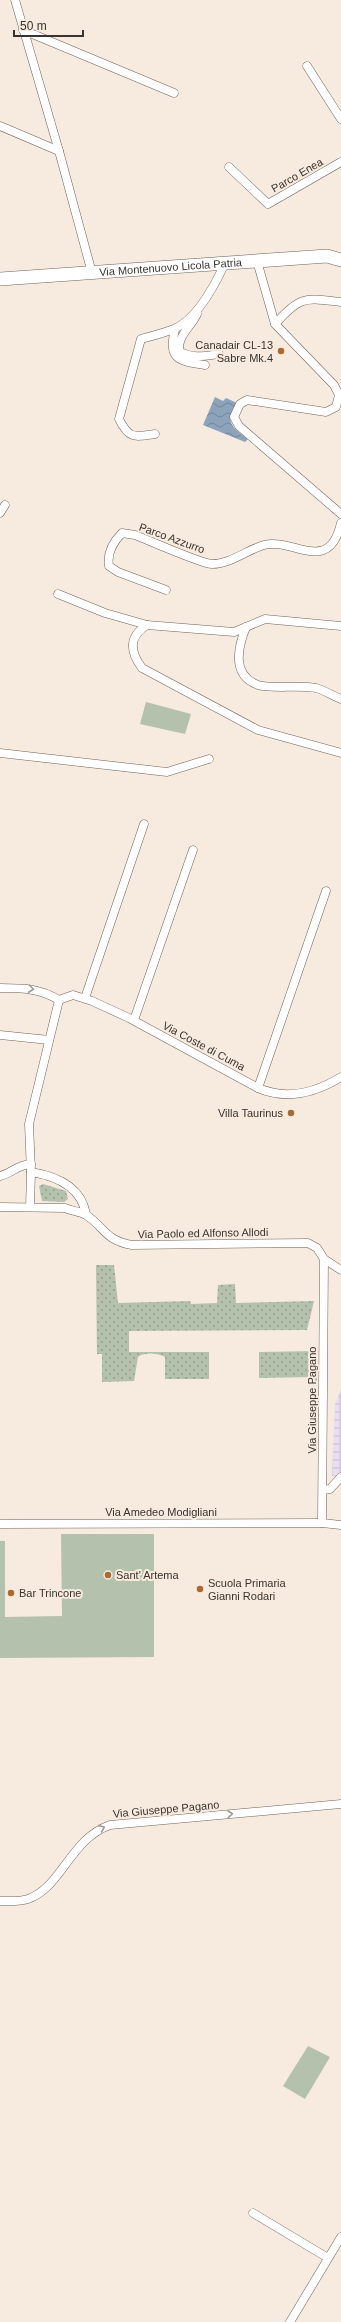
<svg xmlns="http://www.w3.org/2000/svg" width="341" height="2322" font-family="Arial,sans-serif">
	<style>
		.industrial { fill: url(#industrial-grid) }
		.grass { fill: url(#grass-dots) }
		.garden { fill: #b4c2ad }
		.water { fill: url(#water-waves) }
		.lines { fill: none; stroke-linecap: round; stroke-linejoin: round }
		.minor-casing { stroke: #6f645a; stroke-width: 9 }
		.primary-casing { stroke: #6f645a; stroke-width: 14 }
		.minor { stroke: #fff; stroke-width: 8 }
		.primary { stroke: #fff; stroke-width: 13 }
		.oneway { stroke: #9c9a98 }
		.poi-dot { fill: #a96b30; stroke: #f7eade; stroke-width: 1.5 }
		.labels { text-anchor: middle; stroke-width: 4; stroke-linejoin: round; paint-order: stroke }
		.street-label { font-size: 11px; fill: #393430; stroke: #f7eade }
		.poi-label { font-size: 11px; fill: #393430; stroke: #f7eade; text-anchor: start }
	</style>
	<defs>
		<pattern id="industrial-grid" width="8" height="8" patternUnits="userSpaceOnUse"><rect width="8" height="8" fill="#e7def3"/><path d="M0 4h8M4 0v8" fill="none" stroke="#c7bfd1"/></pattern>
		<pattern id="grass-dots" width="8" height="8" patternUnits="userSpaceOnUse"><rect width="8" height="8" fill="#b4c2ad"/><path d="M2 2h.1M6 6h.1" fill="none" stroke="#939e8d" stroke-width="1.8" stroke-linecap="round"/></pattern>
		<pattern id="water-waves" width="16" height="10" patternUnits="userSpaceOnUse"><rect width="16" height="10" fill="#8ca3bc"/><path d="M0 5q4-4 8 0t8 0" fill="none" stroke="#738699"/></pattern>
	</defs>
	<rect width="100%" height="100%" fill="#f7eade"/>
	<!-- industrial -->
	<polygon class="industrial" points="341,1390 341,1471 336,1476 332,1476 335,1404"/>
	<!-- grass -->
	<g class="grass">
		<polygon points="43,1184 66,1191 68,1199 64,1202 42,1201 39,1186"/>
		<path d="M96,1265H114L118,1303L190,1301L191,1304L217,1303L218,1285L235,1284L236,1303L314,1301L307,1330L129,1331V1352H209V1379H165V1357C158,1353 145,1352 138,1357L134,1381L102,1382V1354H97Z"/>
		<polygon points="317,1351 317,1381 311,1381 310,1377 259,1378 259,1352"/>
	</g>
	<!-- garden -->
	<g class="garden">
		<polygon points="146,702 191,714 185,734 140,724"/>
		<polygon points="61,1534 154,1534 154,1657 0,1658 0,1541 5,1541 5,1617 62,1616"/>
		<polygon points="308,2046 330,2057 305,2099 283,2086"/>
	</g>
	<!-- water -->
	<path class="water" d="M215,397L223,401L226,398L237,403C224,421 232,428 248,439L245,442L203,425Z"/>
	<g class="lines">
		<defs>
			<g id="minor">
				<polyline points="15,0 59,151"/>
				<polyline points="23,30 174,93"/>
				<polyline points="307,66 341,119"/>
				<polyline points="0,126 59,151 92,273"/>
				<polyline points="229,167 268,204 341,162"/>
				<polyline points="257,261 275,324 334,385 339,395 336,407 326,412 247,400 240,404 234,417 239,426 341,514"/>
				<path d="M197,314C191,327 177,336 179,351C192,359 205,356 219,354"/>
				<path d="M275,324C301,295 305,298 341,302"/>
				<path d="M175,329C168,359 177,361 205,365"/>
				<path d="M155,434C134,437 129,439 119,419L141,339C152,336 164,333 174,329C197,319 215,285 225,263"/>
				<polyline points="0,513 5,505"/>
				<path d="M166,590L118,572L109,566C107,554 113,542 122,533L135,535C148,540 202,564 212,564C230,564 247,550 264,545C293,537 329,576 341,523"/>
				<polyline points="58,594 105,613 147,625"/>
				<path d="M341,626L265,619L234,632L147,625C128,637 130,652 142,668L258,730L341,753"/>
				<path d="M246,627C238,647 231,675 258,685C269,689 301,685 316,688C324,690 333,696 341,699"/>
				<polyline points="0,753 167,772 209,759"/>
				<path d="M0,988C22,988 39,988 59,1000L73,995L92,1001L129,1018L258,1088C286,1100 315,1093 341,1077"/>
				<polyline points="85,998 144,824"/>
				<polyline points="134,1020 193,850"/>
				<polyline points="0,1035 49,1040"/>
				<polyline points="258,1088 326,891"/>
				<path d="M31,1172C56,1176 81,1186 86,1214"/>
				<path d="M0,1176C13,1173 16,1165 31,1164"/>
				<path d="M0,1207L65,1208C72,1211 79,1211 86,1215C105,1227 104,1240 132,1245L308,1243L317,1248L324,1259L322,1523"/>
				<polyline points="30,1207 31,1172 29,1124 59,1000"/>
				<polyline points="324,1259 341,1270"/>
				<polyline points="323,1490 330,1489 341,1477"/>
				<polyline points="0,1524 322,1523 341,1525"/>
				<path d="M0,1901C9,1901 19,1902 28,1899C62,1887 70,1839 110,1825L341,1804"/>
				<polyline points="253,2213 328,2258"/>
				<polyline points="290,2322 341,2237"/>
			</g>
			<g id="primary">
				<path id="s1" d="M0,279L327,256L341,260"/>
			</g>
		</defs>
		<!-- minor casing -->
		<use href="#minor" class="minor-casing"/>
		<!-- primary casing -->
		<use href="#primary" class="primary-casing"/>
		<!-- minor -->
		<use href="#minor" class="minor"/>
		<!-- primary -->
		<use href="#primary" class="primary"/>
	</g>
	<!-- one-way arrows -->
	<defs><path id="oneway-chevron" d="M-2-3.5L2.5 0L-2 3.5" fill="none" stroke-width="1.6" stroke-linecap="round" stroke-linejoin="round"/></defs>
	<g class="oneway">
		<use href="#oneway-chevron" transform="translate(31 989) rotate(7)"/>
		<use href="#oneway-chevron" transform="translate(230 1814) rotate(-5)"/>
		<use href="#oneway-chevron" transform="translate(102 1828) rotate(-24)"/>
	</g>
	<!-- markers -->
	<g class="poi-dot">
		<circle cx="281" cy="351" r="4"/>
		<circle cx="291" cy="1113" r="4"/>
		<circle cx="108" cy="1575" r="4"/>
		<circle cx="200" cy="1589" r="4"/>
		<circle cx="11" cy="1593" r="4"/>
	</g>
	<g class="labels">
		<!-- street labels -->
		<g class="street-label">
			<text transform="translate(297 175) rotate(-30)" y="4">Parco Enea</text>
			<text dy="4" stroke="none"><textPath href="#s1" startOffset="171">Via Montenuovo Licola Patria</textPath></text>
			<text transform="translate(172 538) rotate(20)" y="4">Parco Azzurro</text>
			<text transform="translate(204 1046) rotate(28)" y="4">Via Coste di Cuma</text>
			<text transform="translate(203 1233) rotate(-1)" y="4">Via Paolo ed Alfonso Allodi</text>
			<text transform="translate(312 1400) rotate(-90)" y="4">Via Giuseppe Pagano</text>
			<text x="161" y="1516">Via Amedeo Modigliani</text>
			<text transform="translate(166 1809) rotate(-5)" y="4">Via Giuseppe Pagano</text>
		</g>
		<!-- poi labels -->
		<g class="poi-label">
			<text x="273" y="349" text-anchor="end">Canadair CL-13<tspan x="273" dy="13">Sabre Mk.4</tspan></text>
			<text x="283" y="1117" text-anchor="end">Villa Taurinus</text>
			<text x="116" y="1579">Sant' Artema</text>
			<text x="208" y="1587">Scuola Primaria<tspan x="208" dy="13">Gianni Rodari</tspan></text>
			<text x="19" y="1597">Bar Trincone</text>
		</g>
	</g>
	<!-- scale -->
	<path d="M14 30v6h69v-6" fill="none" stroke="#393430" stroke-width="2"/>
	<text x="20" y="30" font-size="12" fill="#393430" stroke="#f7eade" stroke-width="3" paint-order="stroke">50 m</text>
</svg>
